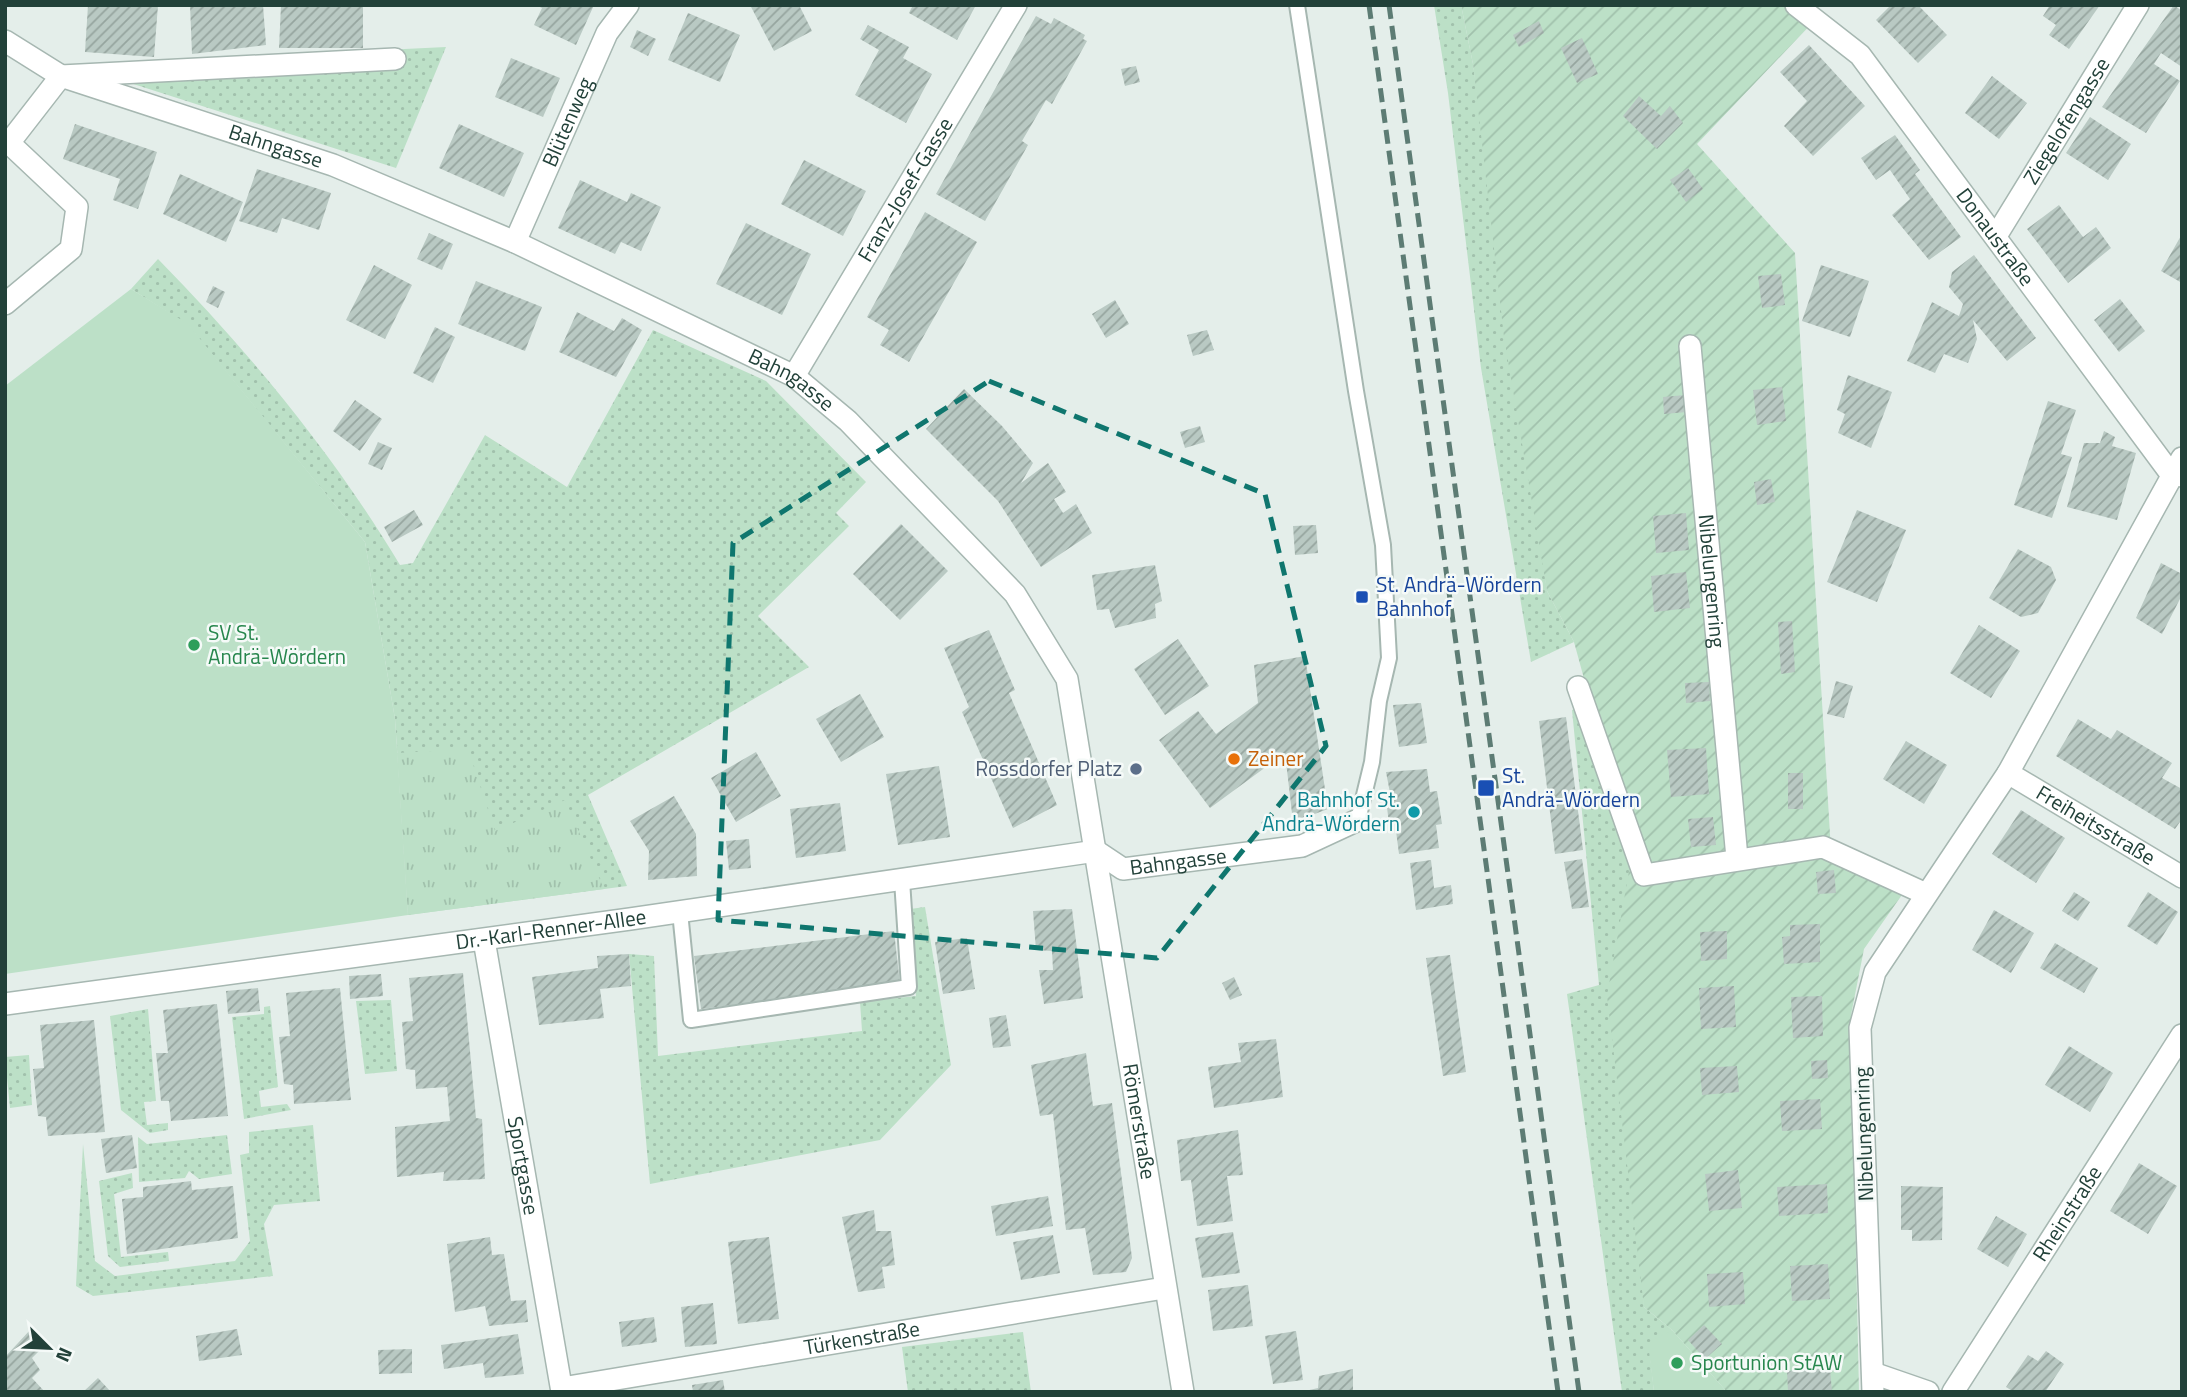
<svg xmlns="http://www.w3.org/2000/svg" width="2187" height="1397" font-family="'Titillium Web',sans-serif">
	<style>
		.grass { fill: url(#grass-dots) }
		.park { fill: url(#park-tufts) }
		.garden { fill: url(#garden-furrows) }
		.pitch { fill: #bce0c7 }
		.building { fill: url(#building-hatch) }
		.lines { fill: none; stroke-linecap: round; stroke-linejoin: round }
		.service-casing { stroke: #a6b7b1; stroke-width: 18 }
		.minor-casing { stroke: #a6b7b1; stroke-width: 24 }
		.service { stroke: #fff; stroke-width: 14 }
		.minor { stroke: #fff; stroke-width: 21 }
		.rail { stroke: #5d7c74; stroke-width: 5; stroke-dasharray: 14 7; stroke-linecap: butt }
		.marked { fill: none; stroke: #0f766e; stroke-width: 5; stroke-dasharray: 14 9; stroke-linejoin: round }
		.transit-dot { fill: #1a4fb4; stroke: #f5faf8; stroke-width: 2.5 }
		.leisure-dot { fill: #2e9e5b; stroke: #f5faf8; stroke-width: 2.5 }
		.food-dot { fill: #e8710a; stroke: #f5faf8; stroke-width: 2.5 }
		.service-dot { fill: #5c6f8a; stroke: #f5faf8; stroke-width: 2.5 }
		.culture-dot { fill: #0f9aa8; stroke: #f5faf8; stroke-width: 2.5 }
		.labels { text-anchor: middle; stroke-width: 5; stroke-linejoin: round; paint-order: stroke }
		.street-label { font-size: 21px; fill: #224139; stroke: #f5faf8 }
		.transit-label { font-size: 21px; fill: #164399; stroke: #f5faf8; text-anchor: start }
		.leisure-label { font-size: 21px; fill: #27864d; stroke: #f5faf8; text-anchor: start }
		.food-label { font-size: 21px; fill: #c56008; stroke: #f5faf8; text-anchor: start }
		.service-label { font-size: 21px; fill: #4e5e75; stroke: #f5faf8; text-anchor: end }
		.culture-label { font-size: 21px; fill: #0d838f; stroke: #f5faf8; text-anchor: end }
	</style>
	<defs>
		<pattern id="grass-dots" width="8" height="8" patternUnits="userSpaceOnUse" patternTransform="scale(1.75)"><rect width="8" height="8" fill="#bce0c7"/><path d="M2 2h.1M6 6h.1" fill="none" stroke="#a1c1ac" stroke-width="1.8" stroke-linecap="round"/></pattern>
		<pattern id="park-tufts" width="24" height="20" patternUnits="userSpaceOnUse" patternTransform="scale(1.75)"><rect width="24" height="20" fill="#bce0c7"/><path d="M3 7l-1-3M5 7V3M7 7l1-3M15 17l-1-3M17 17v-4M19 17l1-3" fill="none" stroke="#a1c1ac"/></pattern>
		<pattern id="garden-furrows" width="10" height="10" patternUnits="userSpaceOnUse" patternTransform="scale(1.75)"><rect width="10" height="10" fill="#bce0c7"/><path d="M-1 1l2-2M0 10L10 0M9 11l2-2" fill="none" stroke="#a1c1ac"/></pattern>
		<pattern id="building-hatch" width="6" height="6" patternUnits="userSpaceOnUse" patternTransform="scale(1.75)"><rect width="6" height="6" fill="#b9c9c3"/><path d="M-1 1l2-2M0 6l6-6M5 7l2-2" fill="none" stroke="#96a59f"/></pattern>
	</defs>
	<rect width="100%" height="100%" fill="#e4eeea"/>
	<!-- grass -->
	<g class="grass">
		<polygon points="1434,5 1461,5 1473,64 1547,591 1574,642 1531,662 1481,368 1448,93"/>
		<polygon points="446,47 396,168 74,65"/>
		<path d="M158,259C250,353 332,452 400,565L413,563L485,435L567,487L653,330L766,381L866,482L836,513L849,526L758,616L809,667L588,795L627,886L408,915L395,719L365,542L188,325L131,289Z"/>
		<polygon points="1589,704 1632,854 1644,1307 1672,1330 1650,1355 1654,1392 1622,1392 1567,994 1599,985 1572,710"/>
		<polygon points="925,907 951,1065 880,1140 650,1184 629,954 654,956 658,1056 862,1031 860,1002 916,996 910,909"/>
		<polygon points="391,1000 397,1071 365,1074 356,1001"/>
		<polygon points="270,1006 278,1087 259,1091 261,1107 287,1104 291,1110 244,1119 232,1017 264,1014 264,1007"/>
		<polygon points="148,1009 156,1101 144,1102 147,1125 168,1123 168,1130 150,1133 121,1110 110,1016"/>
		<polygon points="29,1055 32,1105 10,1108 5,1057"/>
		<polygon points="313,1125 320,1201 274,1205 264,1224 273,1276 93,1296 76,1286 83,1144 95,1261 115,1276 235,1261 250,1241 240,1155 249,1153 249,1132"/>
		<polygon points="227,1135 232,1174 199,1179 189,1171 185,1178 139,1182 138,1137 147,1144"/>
		<polygon points="132,1173 133,1188 114,1194 121,1257 168,1252 169,1261 120,1267 108,1256 99,1181"/>
		<polygon points="1023,1332 1031,1392 908,1392 902,1347"/>
	</g>
	<!-- park -->
	<polygon class="park" points="468,749 495,831 565,800 604,889 408,915 397,753"/>
	<!-- garden -->
	<polygon class="garden" points="1461,5 1798,5 1815,20 1697,144 1795,253 1831,851 1904,892 1864,949 1851,1015 1859,1392 1727,1392 1672,1330 1644,1307 1607,996 1632,854 1574,642 1547,591 1504,337 1473,64"/>
	<!-- pitch -->
	<g class="pitch">
		<polygon points="131,289 188,324 365,542 395,719 408,915 5,974 5,386"/>
		<polygon points="1672,1330 1727,1392 1654,1392 1648,1343"/>
	</g>
	<!-- building -->
	<g class="building">
		<polygon points="88,5 158,5 154,57 85,52"/>
		<polygon points="190,5 263,5 266,45 192,54"/>
		<polygon points="281,5 363,5 363,48 279,48"/>
		<polygon points="536,5 594,5 576,45 534,25 542,8"/>
		<polygon points="750,5 799,5 812,31 774,51"/>
		<polygon points="913,5 976,5 957,40 909,13"/>
		<polygon points="1891,5 1918,5 1947,35 1918,63 1876,20"/>
		<polygon points="2050,5 2100,5 2069,49 2049,35 2056,25 2043,16"/>
		<polygon points="2174,5 2182,11 2182,67 2161,53 2154,64 2180,81 2146,133 2102,107"/>
		<polygon points="688,13 740,35 720,82 668,60"/>
		<polygon points="1036,16 1051,24 1054,18 1085,35 1083,39 1087,41 1052,104 1046,100 1022,141 1028,145 985,221 936,194"/>
		<polygon points="1539,21 1544,33 1519,47 1513,35"/>
		<polygon points="868,25 909,47 903,58 932,74 906,123 855,95 879,50 860,39"/>
		<polygon points="637,30 656,39 648,56 630,47"/>
		<polygon points="1582,38 1598,74 1577,83 1561,48"/>
		<polygon points="1809,45 1865,106 1813,156 1784,126 1807,101 1780,72"/>
		<polygon points="511,58 560,78 543,117 495,97"/>
		<polygon points="1136,66 1140,82 1125,86 1121,69"/>
		<polygon points="1992,76 2027,103 1999,139 1965,113"/>
		<polygon points="1639,96 1661,116 1670,106 1683,123 1657,149 1623,116"/>
		<polygon points="2090,117 2131,144 2108,180 2066,153"/>
		<polygon points="75,124 157,152 138,209 113,200 120,179 63,159"/>
		<polygon points="459,124 524,153 504,197 439,168"/>
		<polygon points="1895,135 1920,170 1915,174 1961,237 1929,260 1892,215 1910,199 1890,170 1876,180 1861,158"/>
		<polygon points="804,160 866,191 843,236 781,204"/>
		<polygon points="1688,168 1703,189 1686,202 1670,180"/>
		<polygon points="257,169 331,193 319,230 282,218 277,233 239,221"/>
		<polygon points="180,174 243,202 226,242 163,214"/>
		<polygon points="580,180 627,202 631,193 661,207 641,251 621,242 615,254 558,228"/>
		<polygon points="2059,205 2083,237 2096,227 2111,248 2068,283 2027,229"/>
		<polygon points="925,212 977,242 909,362 880,345 889,330 867,317"/>
		<polygon points="746,223 811,254 782,315 716,284"/>
		<polygon points="429,233 453,244 442,270 417,259"/>
		<polygon points="2182,234 2182,283 2161,271"/>
		<polygon points="1974,255 2036,338 2007,361 1973,320 1977,339 1968,363 1944,354 1935,373 1907,361 1932,302 1959,316 1963,304 1949,287 1952,272"/>
		<polygon points="374,265 412,285 385,339 346,320"/>
		<polygon points="1821,265 1869,281 1850,337 1802,321"/>
		<polygon points="1781,274 1785,305 1762,308 1758,276"/>
		<polygon points="476,281 542,307 525,351 458,324"/>
		<polygon points="213,286 225,292 218,308 206,302"/>
		<polygon points="2120,299 2145,331 2119,352 2094,320"/>
		<polygon points="1115,300 1129,324 1106,338 1092,314"/>
		<polygon points="577,312 614,331 622,318 642,330 616,377 559,352"/>
		<polygon points="435,327 455,337 433,383 413,373"/>
		<polygon points="1207,330 1214,350 1193,356 1187,335"/>
		<polygon points="1848,375 1892,392 1871,448 1838,433 1845,414 1837,410"/>
		<polygon points="1782,387 1786,421 1757,425 1753,390"/>
		<polygon points="964,389 1002,426 1033,463 1021,483 1048,463 1066,492 1054,499 1063,513 1076,504 1092,533 1041,567 998,501 926,429"/>
		<polygon points="1685,395 1687,412 1664,414 1663,397"/>
		<polygon points="355,400 382,419 360,451 333,431"/>
		<polygon points="2048,401 2076,410 2061,454 2072,457 2052,518 2014,505"/>
		<polygon points="1200,426 1205,442 1185,448 1180,432"/>
		<polygon points="2104,431 2115,437 2112,446 2136,453 2117,520 2067,507 2084,443 2100,443"/>
		<polygon points="378,442 392,448 382,470 368,464"/>
		<polygon points="1771,479 1775,502 1757,505 1754,482"/>
		<polygon points="414,510 423,525 392,542 384,527"/>
		<polygon points="1857,510 1906,530 1877,602 1827,582"/>
		<polygon points="1686,513 1689,550 1656,553 1653,516"/>
		<polygon points="901,524 948,571 900,620 853,574"/>
		<polygon points="1316,525 1318,553 1295,555 1293,526"/>
		<polygon points="2018,549 2051,567 2056,580 2038,613 2021,617 1989,598"/>
		<polygon points="2161,563 2182,574 2182,595 2162,634 2136,618"/>
		<polygon points="1155,565 1162,601 1155,604 1156,618 1115,628 1109,609 1097,610 1092,575"/>
		<polygon points="1686,572 1690,608 1654,612 1651,576"/>
		<polygon points="1792,621 1795,672 1781,674 1778,622"/>
		<polygon points="1979,625 2020,651 1991,698 1950,673"/>
		<polygon points="989,630 1015,690 1009,693 1057,805 1013,828 962,712 969,707 944,648"/>
		<polygon points="1178,639 1209,686 1165,715 1134,669"/>
		<polygon points="1305,656 1328,809 1293,822 1285,753 1210,808 1159,740 1198,711 1216,734 1258,703 1254,665"/>
		<polygon points="1836,681 1853,686 1844,718 1827,714"/>
		<polygon points="1709,682 1710,701 1686,703 1685,683"/>
		<polygon points="860,694 884,737 841,762 816,719"/>
		<polygon points="1421,703 1427,743 1399,747 1393,705"/>
		<polygon points="1566,717 1583,850 1555,854 1539,721"/>
		<polygon points="2078,719 2111,739 2117,730 2172,763 2162,778 2182,789 2182,819 2175,829 2056,756"/>
		<polygon points="1906,741 1947,765 1924,804 1883,779"/>
		<polygon points="1706,748 1709,794 1671,797 1667,750"/>
		<polygon points="756,752 781,796 736,822 711,778"/>
		<polygon points="939,766 950,837 898,845 886,774"/>
		<polygon points="1427,769 1430,792 1437,791 1442,824 1436,825 1439,848 1399,854 1396,831 1390,832 1386,799 1391,798 1386,772"/>
		<rect x="1788" y="773" width="15" height="36"/>
		<polygon points="674,796 696,834 697,876 648,880 649,851 630,821"/>
		<polygon points="840,803 846,851 796,858 790,809"/>
		<polygon points="2021,810 2065,838 2036,883 1992,854"/>
		<polygon points="1713,817 1716,845 1691,847 1688,819"/>
		<polygon points="749,839 751,868 729,870 726,841"/>
		<polygon points="1582,859 1589,907 1572,909 1564,862"/>
		<polygon points="1431,860 1434,888 1451,885 1453,904 1416,910 1410,863"/>
		<polygon points="1834,870 1836,893 1818,894 1816,872"/>
		<polygon points="2074,892 2090,902 2078,921 2062,911"/>
		<polygon points="2148,892 2178,912 2157,945 2127,926"/>
		<polygon points="1072,909 1083,998 1044,1004 1039,970 1053,970 1052,951 1036,950 1033,911"/>
		<polygon points="1994,910 2034,933 2011,973 1972,950"/>
		<polygon points="1820,924 1820,962 1784,964 1782,937 1790,936 1790,925"/>
		<polygon points="894,931 900,984 701,1009 694,956"/>
		<polygon points="1727,931 1727,959 1701,961 1700,932"/>
		<polygon points="967,938 975,989 943,994 935,942"/>
		<polygon points="2055,943 2098,968 2084,993 2040,968"/>
		<polygon points="629,954 631,986 600,989 604,1018 539,1025 532,977 598,968 597,956"/>
		<polygon points="1450,955 1466,1072 1443,1076 1426,958"/>
		<polygon points="463,973 476,1118 482,1119 485,1179 443,1181 444,1172 397,1177 395,1127 450,1121 447,1087 416,1089 415,1070 406,1069 402,1022 413,1021 409,978"/>
		<polygon points="381,974 383,996 350,999 349,976"/>
		<polygon points="1234,977 1242,995 1230,1000 1222,983"/>
		<polygon points="1734,986 1736,1027 1701,1029 1699,988"/>
		<polygon points="258,988 260,1011 228,1014 226,991"/>
		<polygon points="340,988 351,1100 294,1104 293,1085 284,1084 279,1037 290,1036 286,993"/>
		<polygon points="1822,996 1823,1036 1793,1038 1791,997"/>
		<polygon points="217,1004 228,1116 171,1121 169,1101 161,1101 156,1053 168,1053 163,1010"/>
		<polygon points="1006,1015 1011,1046 993,1048 989,1018"/>
		<polygon points="94,1020 105,1132 48,1136 46,1117 38,1116 33,1069 44,1068 40,1025"/>
		<polygon points="1276,1039 1283,1097 1214,1108 1208,1067 1241,1062 1238,1043"/>
		<polygon points="2069,1046 2113,1073 2090,1112 2045,1085"/>
		<polygon points="1086,1053 1093,1106 1112,1103 1132,1258 1126,1272 1093,1275 1085,1228 1066,1230 1053,1114 1040,1116 1031,1065"/>
		<polygon points="1827,1060 1828,1078 1812,1079 1811,1061"/>
		<polygon points="1737,1066 1739,1092 1702,1095 1700,1068"/>
		<polygon points="1820,1099 1822,1129 1782,1131 1780,1101"/>
		<polygon points="1238,1130 1243,1175 1227,1176 1233,1221 1197,1226 1191,1180 1181,1181 1177,1140"/>
		<polygon points="132,1135 137,1168 106,1173 101,1139"/>
		<polygon points="2139,1163 2177,1186 2148,1234 2110,1211"/>
		<polygon points="1738,1170 1742,1208 1709,1211 1705,1174"/>
		<polygon points="191,1181 192,1190 233,1186 238,1238 127,1254 122,1199 143,1197 143,1187"/>
		<polygon points="1827,1184 1828,1213 1779,1216 1777,1187"/>
		<polygon points="1901,1186 1943,1187 1942,1240 1912,1241 1912,1230 1901,1230"/>
		<polygon points="1048,1196 1053,1226 996,1236 991,1206"/>
		<polygon points="874,1210 876,1231 891,1231 895,1265 882,1267 885,1288 858,1292 842,1217"/>
		<polygon points="1996,1216 2027,1234 2008,1267 1977,1249"/>
		<polygon points="1233,1232 1240,1273 1202,1278 1195,1238"/>
		<polygon points="1053,1235 1060,1273 1021,1280 1013,1242"/>
		<polygon points="490,1237 492,1255 504,1254 511,1301 526,1300 528,1322 489,1326 485,1306 455,1312 447,1244"/>
		<polygon points="769,1237 779,1319 738,1324 728,1242"/>
		<polygon points="1828,1264 1830,1299 1792,1301 1790,1266"/>
		<polygon points="1743,1272 1745,1304 1709,1307 1707,1274"/>
		<polygon points="1248,1285 1253,1326 1213,1331 1208,1290"/>
		<polygon points="713,1303 717,1344 685,1347 681,1307"/>
		<polygon points="654,1317 657,1342 622,1347 619,1322"/>
		<polygon points="1704,1325 1722,1344 1705,1359 1688,1340"/>
		<polygon points="31,1329 47,1343 32,1358 40,1370 32,1378 45,1392 5,1392 5,1357"/>
		<polygon points="237,1329 242,1355 199,1361 196,1336"/>
		<polygon points="1296,1331 1303,1380 1273,1384 1265,1336"/>
		<polygon points="518,1334 524,1374 485,1378 483,1363 444,1369 441,1345"/>
		<polygon points="412,1349 412,1373 379,1374 378,1350"/>
		<polygon points="2046,1351 2064,1364 2045,1392 2014,1392 2006,1387 2028,1355 2038,1361"/>
		<polygon points="1830,1368 1832,1392 1788,1392 1787,1371"/>
		<polygon points="1353,1369 1353,1392 1301,1392 1318,1388 1319,1376"/>
		<polygon points="98,1378 111,1392 83,1392"/>
		<polygon points="723,1380 725,1392 693,1392 692,1385"/>
	</g>
	<g class="lines">
		<defs>
			<g id="service">
				<polyline points="1297,5 1356,391 1383,545 1389,658 1379,701 1372,762 1358,820"/>
				<polyline points="680,912 691,1020 909,987 902,880"/>
			</g>
			<g id="minor">
				<path id="s1" d="M1796,5L1860,55L2171,474L2182,476"/>
				<path id="s2" d="M5,41L61,76L333,165L515,242L794,376L848,421L1015,594L1067,679L1183,1392"/>
				<path id="s3" d="M1996,236L2138,5"/>
				<path id="s4" d="M515,242L607,33L628,5"/>
				<polyline points="5,304 71,249 77,207 9,143 61,76 395,59"/>
				<path id="s5" d="M1690,346L1737,858"/>
				<path id="s6" d="M794,376L1016,5"/>
				<polyline points="1578,687 1644,875 1823,847 1926,894"/>
				<path id="s7" d="M2008,773L2182,877"/>
				<path id="s8" d="M1096,851L1123,869L1302,846L1358,820"/>
				<path id="s9" d="M484,940L562,1392"/>
				<path id="s10" d="M5,1004L630,919L1096,851"/>
				<polyline points="1873,1373 1928,1392"/>
				<path id="s11" d="M562,1388L1164,1288"/>
				<polyline points="1873,1392 1860,1028 1875,972 2008,773 2182,458"/>
				<path id="s12" d="M1953,1392L2182,1035"/>
			</g>
		</defs>
		<!-- service casing -->
		<use href="#service" class="service-casing"/>
		<!-- minor casing -->
		<use href="#minor" class="minor-casing"/>
		<!-- service -->
		<use href="#service" class="service"/>
		<!-- minor -->
		<use href="#minor" class="minor"/>
		<!-- rail -->
		<g class="rail">
			<polyline points="1369,5 1558,1392"/>
			<polyline points="1389,5 1579,1392"/>
		</g>
	</g>
	<!-- marked area -->
	<path class="marked" d="M989,381L1265,494L1326,746L1157,958L718,920L733,543Z"/>
	<!-- markers -->
	<g class="transit-dot">
		<rect x="1355" y="590" width="14" height="14" rx="3.5"/>
		<rect x="1477" y="779" width="18" height="18" rx="3.5"/>
	</g>
	<g class="leisure-dot">
		<circle cx="194" cy="645" r="7"/>
		<circle cx="1677" cy="1363" r="7"/>
	</g>
	<circle class="food-dot" cx="1234" cy="759" r="7"/>
	<circle class="service-dot" cx="1136" cy="769" r="7"/>
	<circle class="culture-dot" cx="1414" cy="812" r="7"/>
	<g class="labels">
		<!-- street labels -->
		<g class="street-label">
			<text dy="7" stroke="none"><textPath href="#s4" startOffset="131">Blütenweg</textPath></text>
			<text dy="7" stroke="none"><textPath href="#s3" startOffset="135">Ziegelofengasse</textPath></text>
			<text dy="7" stroke="none"><textPath href="#s2" startOffset="292">Bahngasse</textPath></text>
			<text dy="7" stroke="none"><textPath href="#s6" startOffset="217">Franz-Josef-Gasse</textPath></text>
			<text dy="7" stroke="none"><textPath href="#s1" startOffset="308">Donaustraße</textPath></text>
			<text dy="7" stroke="none"><textPath href="#s2" startOffset="859">Bahngasse</textPath></text>
			<text dy="7" stroke="none"><textPath href="#s5" startOffset="236">Nibelungenring</textPath></text>
			<text dy="7" stroke="none"><textPath href="#s7" startOffset="102">Freiheitsstraße</textPath></text>
			<text dy="7" stroke="none"><textPath href="#s8" startOffset="88">Bahngasse</textPath></text>
			<text dy="7" stroke="none"><textPath href="#s10" startOffset="551">Dr.-Karl-Renner-Allee</textPath></text>
			<text dy="7" stroke="none"><textPath href="#s2" startOffset="1718">Römerstraße</textPath></text>
			<text transform="translate(1864 1134) rotate(-92)" y="7">Nibelungenring</text>
			<text dy="7" stroke="none"><textPath href="#s9" startOffset="229">Sportgasse</textPath></text>
			<text dy="7" stroke="none"><textPath href="#s12" startOffset="212">Rheinstraße</textPath></text>
			<text dy="7" stroke="none"><textPath href="#s11" startOffset="304">Türkenstraße</textPath></text>
		</g>
		<!-- transit labels -->
		<g class="transit-label">
			<text x="1376" y="592">St. Andrä-Wördern<tspan x="1376" dy="24">Bahnhof</tspan></text>
			<text x="1502" y="783">St.<tspan x="1502" dy="24">Andrä-Wördern</tspan></text>
		</g>
		<!-- leisure labels -->
		<g class="leisure-label">
			<text x="208" y="640">SV St.<tspan x="208" dy="24">Andrä-Wördern</tspan></text>
			<text x="1691" y="1370">Sportunion StAW</text>
		</g>
		<!-- food labels -->
		<g class="food-label">
			<text x="1248" y="766">Zeiner</text>
		</g>
		<!-- service labels -->
		<g class="service-label">
			<text x="1122" y="776">Rossdorfer Platz</text>
		</g>
		<!-- culture labels -->
		<g class="culture-label">
			<text x="1400" y="807">Bahnhof St.<tspan x="1400" dy="24">Andrä-Wördern</tspan></text>
		</g>
	</g>
	<!-- border -->
	<rect width="2187" height="1397" fill="none" stroke="#224139" stroke-width="14"/>
	<!-- north arrow -->
	<g transform="translate(49 1348) rotate(114)" stroke="#f5faf8" stroke-width="5" paint-order="stroke">
	<path d="M0-5L12 26L0 18L-12 26Z" fill="#224139"/>
	<text y="-10" font-size="19" font-weight="bold" text-anchor="middle" fill="#224139">N</text>
	</g>
</svg>
